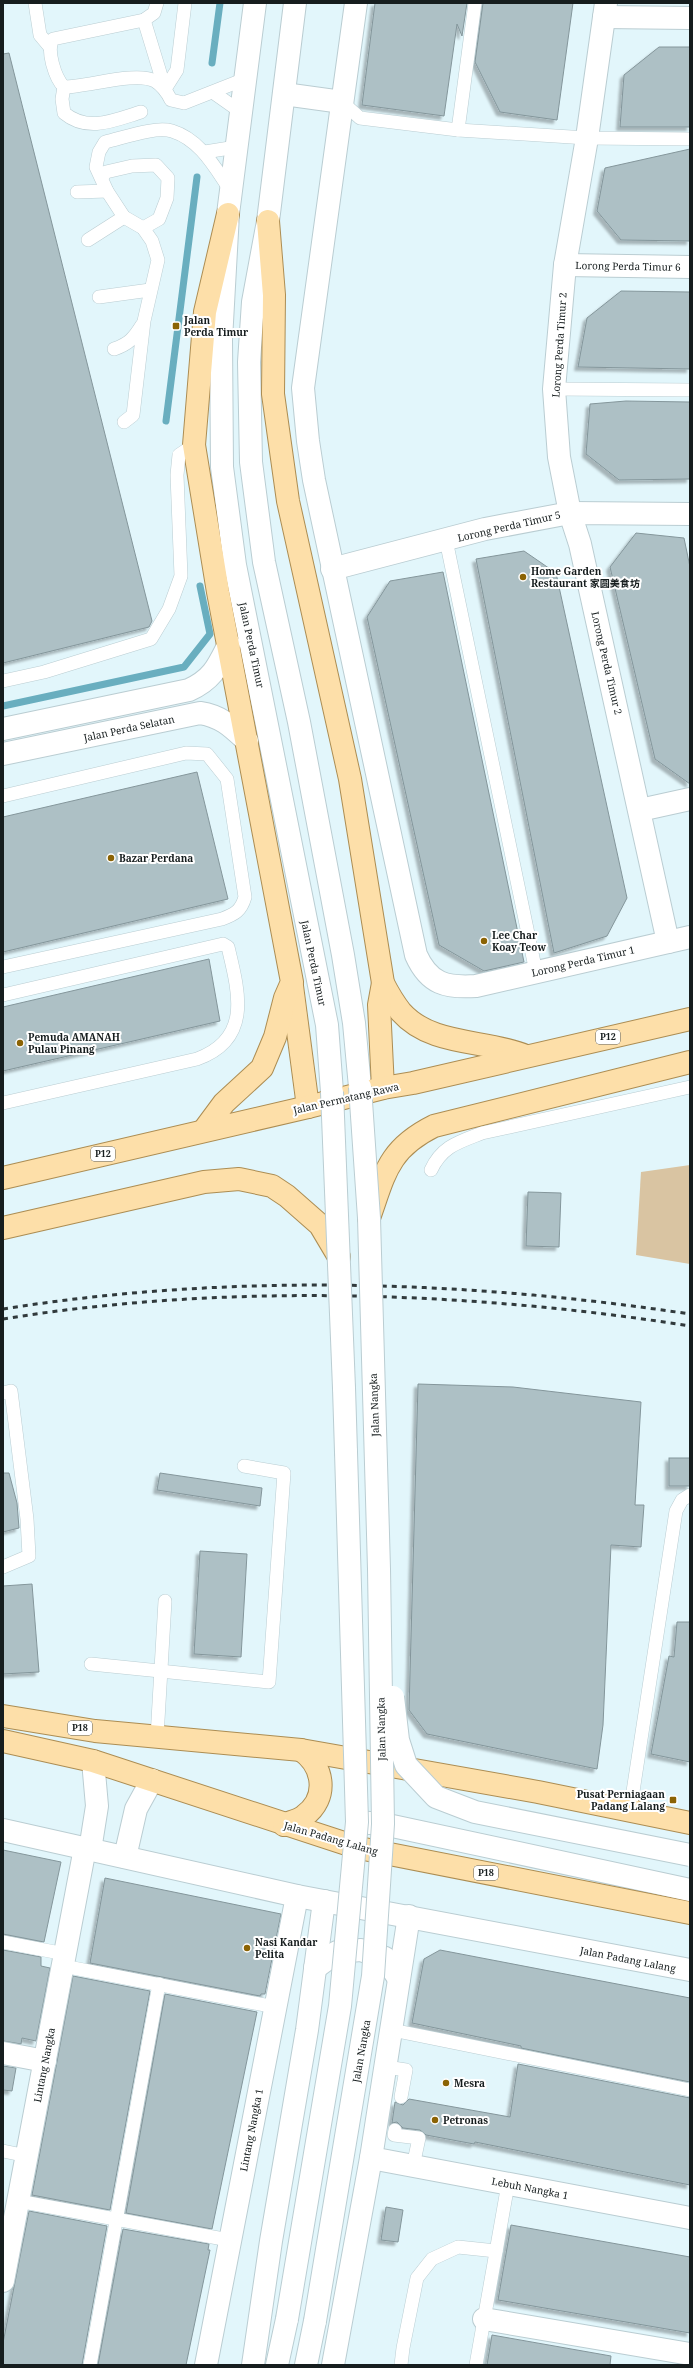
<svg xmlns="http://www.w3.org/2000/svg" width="693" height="2368" font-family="'Noto Serif','Noto Sans SC',serif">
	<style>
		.green { fill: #d9c4a2 }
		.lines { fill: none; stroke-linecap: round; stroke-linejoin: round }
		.stream { stroke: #69aebf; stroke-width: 7 }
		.building { fill: #adc0c5; stroke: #84969b; filter: url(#shadow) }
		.service-casing { stroke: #bacdd2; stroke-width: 14 }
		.minor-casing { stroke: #bacdd2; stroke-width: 24 }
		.tertiary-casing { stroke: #bacdd2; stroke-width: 24 }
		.primary-casing { stroke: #ac8d53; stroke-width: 24 }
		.service { stroke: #fff; stroke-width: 13 }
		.minor { stroke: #fff; stroke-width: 22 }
		.tertiary { stroke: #fff; stroke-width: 22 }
		.primary { stroke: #fddfa9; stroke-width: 22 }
		.rail { stroke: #313a3c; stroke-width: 3; stroke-dasharray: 5 5; stroke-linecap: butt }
		.tertiary-bridge-casing { stroke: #bacdd2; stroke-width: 24; stroke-linecap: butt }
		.tertiary-bridge { stroke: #fff; stroke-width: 22 }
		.poi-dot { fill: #8b6304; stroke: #fff; stroke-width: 1.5 }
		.labels { text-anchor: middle; stroke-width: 4; stroke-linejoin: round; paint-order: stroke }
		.shield { fill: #fff; stroke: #5c6162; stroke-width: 1 }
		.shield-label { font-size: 9px; font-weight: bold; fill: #161d1e }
		.street-label { font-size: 10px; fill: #161d1e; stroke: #fff }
		.poi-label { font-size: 10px; font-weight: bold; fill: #161d1e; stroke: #fff; text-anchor: start }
	</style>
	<defs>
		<filter id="shadow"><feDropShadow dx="-3.5" dy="3.5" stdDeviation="1" flood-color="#0004"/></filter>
	</defs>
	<rect width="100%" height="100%" fill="#e2f6fb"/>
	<!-- green -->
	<polygon class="green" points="690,1165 690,1264 636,1255 641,1172"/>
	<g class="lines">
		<!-- stream -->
		<g class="stream">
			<polyline points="212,63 220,3"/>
			<polyline points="166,421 197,177"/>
			<polyline points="3,706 184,667 210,634 200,586"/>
		</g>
	</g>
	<!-- building -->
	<g class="building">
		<polygon points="375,3 467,3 462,36 457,24 444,116 362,105"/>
		<polygon points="483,3 573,3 557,120 500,112 475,62"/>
		<polygon points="659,47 690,47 690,127 620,127 624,75"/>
		<polygon points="9,53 152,621 149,627 3,663 3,54"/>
		<polygon points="690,149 690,241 621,240 597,211 605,168"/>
		<polygon points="621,291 690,292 690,369 578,367 587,318"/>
		<polygon points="626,401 690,402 690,479 619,480 586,454 590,404"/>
		<polygon points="636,533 684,538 690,567 690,784 655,759 610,567"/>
		<polygon points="524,551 556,573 627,898 607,936 554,953 476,559"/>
		<polygon points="443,572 524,962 484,971 439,945 367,617 390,581"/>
		<polygon points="197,772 228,899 3,952 3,817"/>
		<polygon points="209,959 220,1021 3,1071 3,1007"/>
		<polygon points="528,1192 561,1193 559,1247 526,1246"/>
		<polygon points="418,1384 513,1387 641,1402 635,1505 644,1505 641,1547 611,1545 603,1725 597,1769 427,1734 409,1710"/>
		<rect x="669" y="1458" width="21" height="28"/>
		<polygon points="3,1473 9,1473 17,1503 19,1528 3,1532"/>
		<polygon points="160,1473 262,1488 260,1506 157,1490"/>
		<polygon points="200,1551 247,1554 241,1657 194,1654"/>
		<polygon points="32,1584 39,1672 3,1674 3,1586"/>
		<polygon points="677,1622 690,1622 690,1762 651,1754 669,1656 674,1657"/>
		<polygon points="3,1850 61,1862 44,1942 3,1934"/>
		<polygon points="105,1878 281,1914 265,1994 261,1994 260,1996 90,1963"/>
		<polygon points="3,1950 41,1957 41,1966 50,1968 36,2041 22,2038 21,2044 3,2041"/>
		<polygon points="440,1950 690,1998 690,2082 521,2048 521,2046 412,2023 424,1959"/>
		<polygon points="73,1976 150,1991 110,2210 32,2195"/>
		<polygon points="165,1994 257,2012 212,2229 126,2213"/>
		<polygon points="518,2064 690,2098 690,2185 475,2142 474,2144 426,2135 420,2130 403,2128 397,2122 392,2123 395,2102 403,2105 409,2099 510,2117"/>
		<polygon points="3,2066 16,2068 12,2091 3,2090"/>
		<polygon points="386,2207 403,2210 398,2242 381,2240"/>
		<polygon points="29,2211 107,2226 82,2365 3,2365 3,2343"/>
		<polygon points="511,2225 690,2257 690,2333 498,2300"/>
		<polygon points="123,2229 209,2244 208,2250 210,2250 186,2365 98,2365"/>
		<polygon points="492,2335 611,2356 610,2365 487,2365"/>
	</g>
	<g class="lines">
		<defs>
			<g id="service">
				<polyline points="35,3 40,35 50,47"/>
				<path d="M157,3L154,13L144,20L53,39C46,50 55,78 64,87C87,87 136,71 155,81C163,86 167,92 171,100L184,103L245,79"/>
				<polyline points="144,20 165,89 177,70 185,3"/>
				<path d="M64,87L62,99L64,113C88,133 115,120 141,112"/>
				<polyline points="214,93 241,112"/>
				<polyline points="342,102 360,118 458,130 587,138 690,139"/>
				<polyline points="458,130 475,3"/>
				<polyline points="205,152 236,147"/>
				<polyline points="102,177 106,172 132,166 156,165 168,178 167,198 159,219 143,228"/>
				<polyline points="77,192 107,191"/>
				<polyline points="88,240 124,217"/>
				<polyline points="99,297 150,290"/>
				<path d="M114,349C129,344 134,338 142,325"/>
				<polyline points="554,389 690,390"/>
				<path d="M124,422L133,415L144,321L158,260L152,241L143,228L124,217L107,191L96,167L99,152L105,142C123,138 155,126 172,131C201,140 215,168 231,191"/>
				<polyline points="446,540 536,972"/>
				<polyline points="3,681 44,672 151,639 169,609 181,576 177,475 179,455 194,445"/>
				<path d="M3,796L186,753L207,754L227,779L245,897C241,911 235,914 222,919L3,967"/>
				<path d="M3,995L223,944L228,947C239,993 252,1039 197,1059L3,1103"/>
				<path d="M431,1170C442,1146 459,1142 482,1133L690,1087"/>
				<polyline points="3,1393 11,1391 27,1519 29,1556 3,1567"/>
				<polyline points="91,1664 269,1682 284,1473 244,1466"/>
				<polyline points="157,1737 165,1601"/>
				<polyline points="630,1811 676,1511 682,1500 690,1495"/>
				<polyline points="3,1942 65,1954"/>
				<polyline points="63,1966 275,2007"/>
				<polyline points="392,2030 690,2090"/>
				<polyline points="386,2067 406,2070 401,2097"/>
				<polyline points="395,2130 394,2135 419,2138 413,2166"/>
				<polyline points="3,2151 27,2156"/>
				<polyline points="18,2201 229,2240"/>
				<polyline points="90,2365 159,1984"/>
				<polyline points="401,2365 403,2348 417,2278 432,2259 458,2247 496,2251"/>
				<polyline points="476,2365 508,2184"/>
			</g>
			<g id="minor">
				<path d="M356,3L303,388L308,441L314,480L416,955C429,984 446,988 476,986L690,937"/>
				<polyline points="606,3 587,138 565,265 554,389 559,457 570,513 580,544 668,942"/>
				<polyline points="604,17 690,18"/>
				<polyline points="284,94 342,102"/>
				<polyline points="565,265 690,267"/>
				<polyline points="332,569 485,529 570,513 690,514"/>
				<polyline points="640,810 690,799"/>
				<polyline points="3,1830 297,1896 690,1970"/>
				<polyline points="90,1850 97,1806 93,1761"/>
				<polyline points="125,1857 136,1809 152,1780"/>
				<polyline points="3,2053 45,2061"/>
				<polyline points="371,2158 690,2218"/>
				<polyline points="3,2281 85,1848"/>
				<polyline points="484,2319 690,2354"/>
				<polyline points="206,2365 297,1896"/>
			</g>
			<g id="tertiary">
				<polyline points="255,3 228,214 221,340 222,467 235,565 327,1025 332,1092"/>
				<polyline points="295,3 268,221 253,302 249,362 251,462 264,562 299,722 343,955 354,1023 360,1087"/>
				<path d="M3,729L189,690C213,679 218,666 229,644"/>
				<path d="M3,754L200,713C221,716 232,727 247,741"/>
				<polyline points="344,1388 346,1452"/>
				<polyline points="357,1822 383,1824 690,1890"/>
				<polyline points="315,1968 337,1952 361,1950 385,1958 399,1979"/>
				<polyline points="253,2365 271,2241 307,2030 324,1901"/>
				<polyline points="277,2365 287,2319"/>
				<polyline points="306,2365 315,2321"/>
				<polyline points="333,2365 371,2158 409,1916"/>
			</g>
			<g id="primary">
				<path d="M268,221L274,295L273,394L288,501L350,779L383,983C388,993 394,1003 401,1012C432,1047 486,1039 526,1056"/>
				<polyline points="383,983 379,1005 383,1088"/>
				<polyline points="292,986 308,1107"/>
				<polyline points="204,1130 224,1103 262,1068 275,1037 285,998 292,982 218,592 194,445 205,312 228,214"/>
				<polyline points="3,1178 308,1107 383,1088 413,1083 690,1019"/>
				<path d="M369,1218C385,1173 388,1149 434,1126L690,1062"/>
				<polyline points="3,1228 204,1182 239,1179 272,1186 287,1196 320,1225 339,1257"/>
				<polyline points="3,1716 95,1731 301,1750 538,1792 690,1823"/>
				<polyline points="3,1741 93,1761 359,1848 690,1913"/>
				<path d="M284,1825C290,1822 299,1820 304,1816C329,1798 324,1766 301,1750"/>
			</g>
		</defs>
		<!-- service casing -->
		<use href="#service" class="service-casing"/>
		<!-- minor casing -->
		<use href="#minor" class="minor-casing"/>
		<!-- tertiary casing -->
		<use href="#tertiary" class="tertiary-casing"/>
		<!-- primary casing -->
		<use href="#primary" class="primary-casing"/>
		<!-- service -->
		<use href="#service" class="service"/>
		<!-- minor -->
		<use href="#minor" class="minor"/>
		<!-- tertiary -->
		<use href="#tertiary" class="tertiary"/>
		<!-- primary -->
		<use href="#primary" class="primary"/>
		<!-- rail -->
		<g class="rail">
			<path d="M3,1309C230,1273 463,1280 690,1314"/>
			<path d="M3,1319C224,1283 469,1291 690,1326"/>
		</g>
		<defs>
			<g id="tertiary-bridge">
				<polyline points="332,1092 344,1388"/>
				<polyline points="393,1697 398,1740 406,1765 436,1797 475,1812 690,1855"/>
				<polyline points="287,2319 340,2006 357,1822 346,1452"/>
				<polyline points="315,2321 373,1976 383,1824 379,1569 369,1218 360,1087"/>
			</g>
		</defs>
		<!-- tertiary-bridge casing -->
		<use href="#tertiary-bridge" class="tertiary-bridge-casing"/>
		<!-- tertiary-bridge -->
		<use href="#tertiary-bridge" class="tertiary-bridge"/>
	</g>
	<!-- markers -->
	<g class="poi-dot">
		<rect x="172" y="322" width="8" height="8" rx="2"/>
		<circle cx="523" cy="577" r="4"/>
		<circle cx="111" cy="858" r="4"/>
		<circle cx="484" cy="941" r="4"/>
		<circle cx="20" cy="1043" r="4"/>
		<rect x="669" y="1796" width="8" height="8" rx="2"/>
		<circle cx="247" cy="1948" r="4"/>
		<circle cx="446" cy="2083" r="4"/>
		<circle cx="435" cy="2120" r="4"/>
	</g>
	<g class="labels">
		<!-- shield labels -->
		<g class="shield">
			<rect x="596" y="1030" width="24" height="14" rx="3"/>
			<rect x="91" y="1147" width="24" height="14" rx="3"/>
			<rect x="68" y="1721" width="24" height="14" rx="3"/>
			<rect x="474" y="1866" width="24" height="14" rx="3"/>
		</g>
		<g class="shield-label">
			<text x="608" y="1040">P12</text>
			<text x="103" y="1157">P12</text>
			<text x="80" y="1731">P18</text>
			<text x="486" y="1876">P18</text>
		</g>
		<!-- street labels -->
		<g class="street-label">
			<text transform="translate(628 266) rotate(1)" y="4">Lorong Perda Timur 6</text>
			<text transform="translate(559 345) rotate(-86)" y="4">Lorong Perda Timur 2</text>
			<text transform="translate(509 526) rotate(-13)" y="4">Lorong Perda Timur 5</text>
			<text transform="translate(252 645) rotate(78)" y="4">Jalan Perda Timur</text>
			<text transform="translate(607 663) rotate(77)" y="4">Lorong Perda Timur 2</text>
			<text transform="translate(129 728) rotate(-12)" y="4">Jalan Perda Selatan</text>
			<text transform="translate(583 961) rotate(-13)" y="4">Lorong Perda Timur 1</text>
			<text transform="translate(314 963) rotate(78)" y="4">Jalan Perda Timur</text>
			<text transform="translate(346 1098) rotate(-13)" y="4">Jalan Permatang Rawa</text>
			<text transform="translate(374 1405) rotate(-92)" y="4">Jalan Nangka</text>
			<text transform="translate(381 1729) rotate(-91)" y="4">Jalan Nangka</text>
			<text transform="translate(331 1838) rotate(16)" y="4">Jalan Padang Lalang</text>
			<text transform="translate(628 1959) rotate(11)" y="4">Jalan Padang Lalang</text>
			<text transform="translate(361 2051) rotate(-80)" y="4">Jalan Nangka</text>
			<text transform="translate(44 2065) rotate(-79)" y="4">Lintang Nangka</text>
			<text transform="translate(251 2130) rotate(-79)" y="4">Lintang Nangka 1</text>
			<text transform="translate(530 2188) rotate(11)" y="4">Lebuh Nangka 1</text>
		</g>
		<!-- poi labels -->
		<g class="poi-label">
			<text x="184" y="324">Jalan<tspan x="184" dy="12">Perda Timur</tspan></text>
			<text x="531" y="575">Home Garden<tspan x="531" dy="12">Restaurant 家圆美食坊</tspan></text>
			<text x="119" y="862">Bazar Perdana</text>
			<text x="492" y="939">Lee Char<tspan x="492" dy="12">Koay Teow</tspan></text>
			<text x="28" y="1041">Pemuda AMANAH<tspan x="28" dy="12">Pulau Pinang</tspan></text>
			<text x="665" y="1798" text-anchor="end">Pusat Perniagaan<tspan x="665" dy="12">Padang Lalang</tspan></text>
			<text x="255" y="1946">Nasi Kandar<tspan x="255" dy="12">Pelita</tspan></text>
			<text x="454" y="2087">Mesra</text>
			<text x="443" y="2124">Petronas</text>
		</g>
	</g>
	<!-- border -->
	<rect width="693" height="2368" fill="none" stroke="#161d1e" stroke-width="8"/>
</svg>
